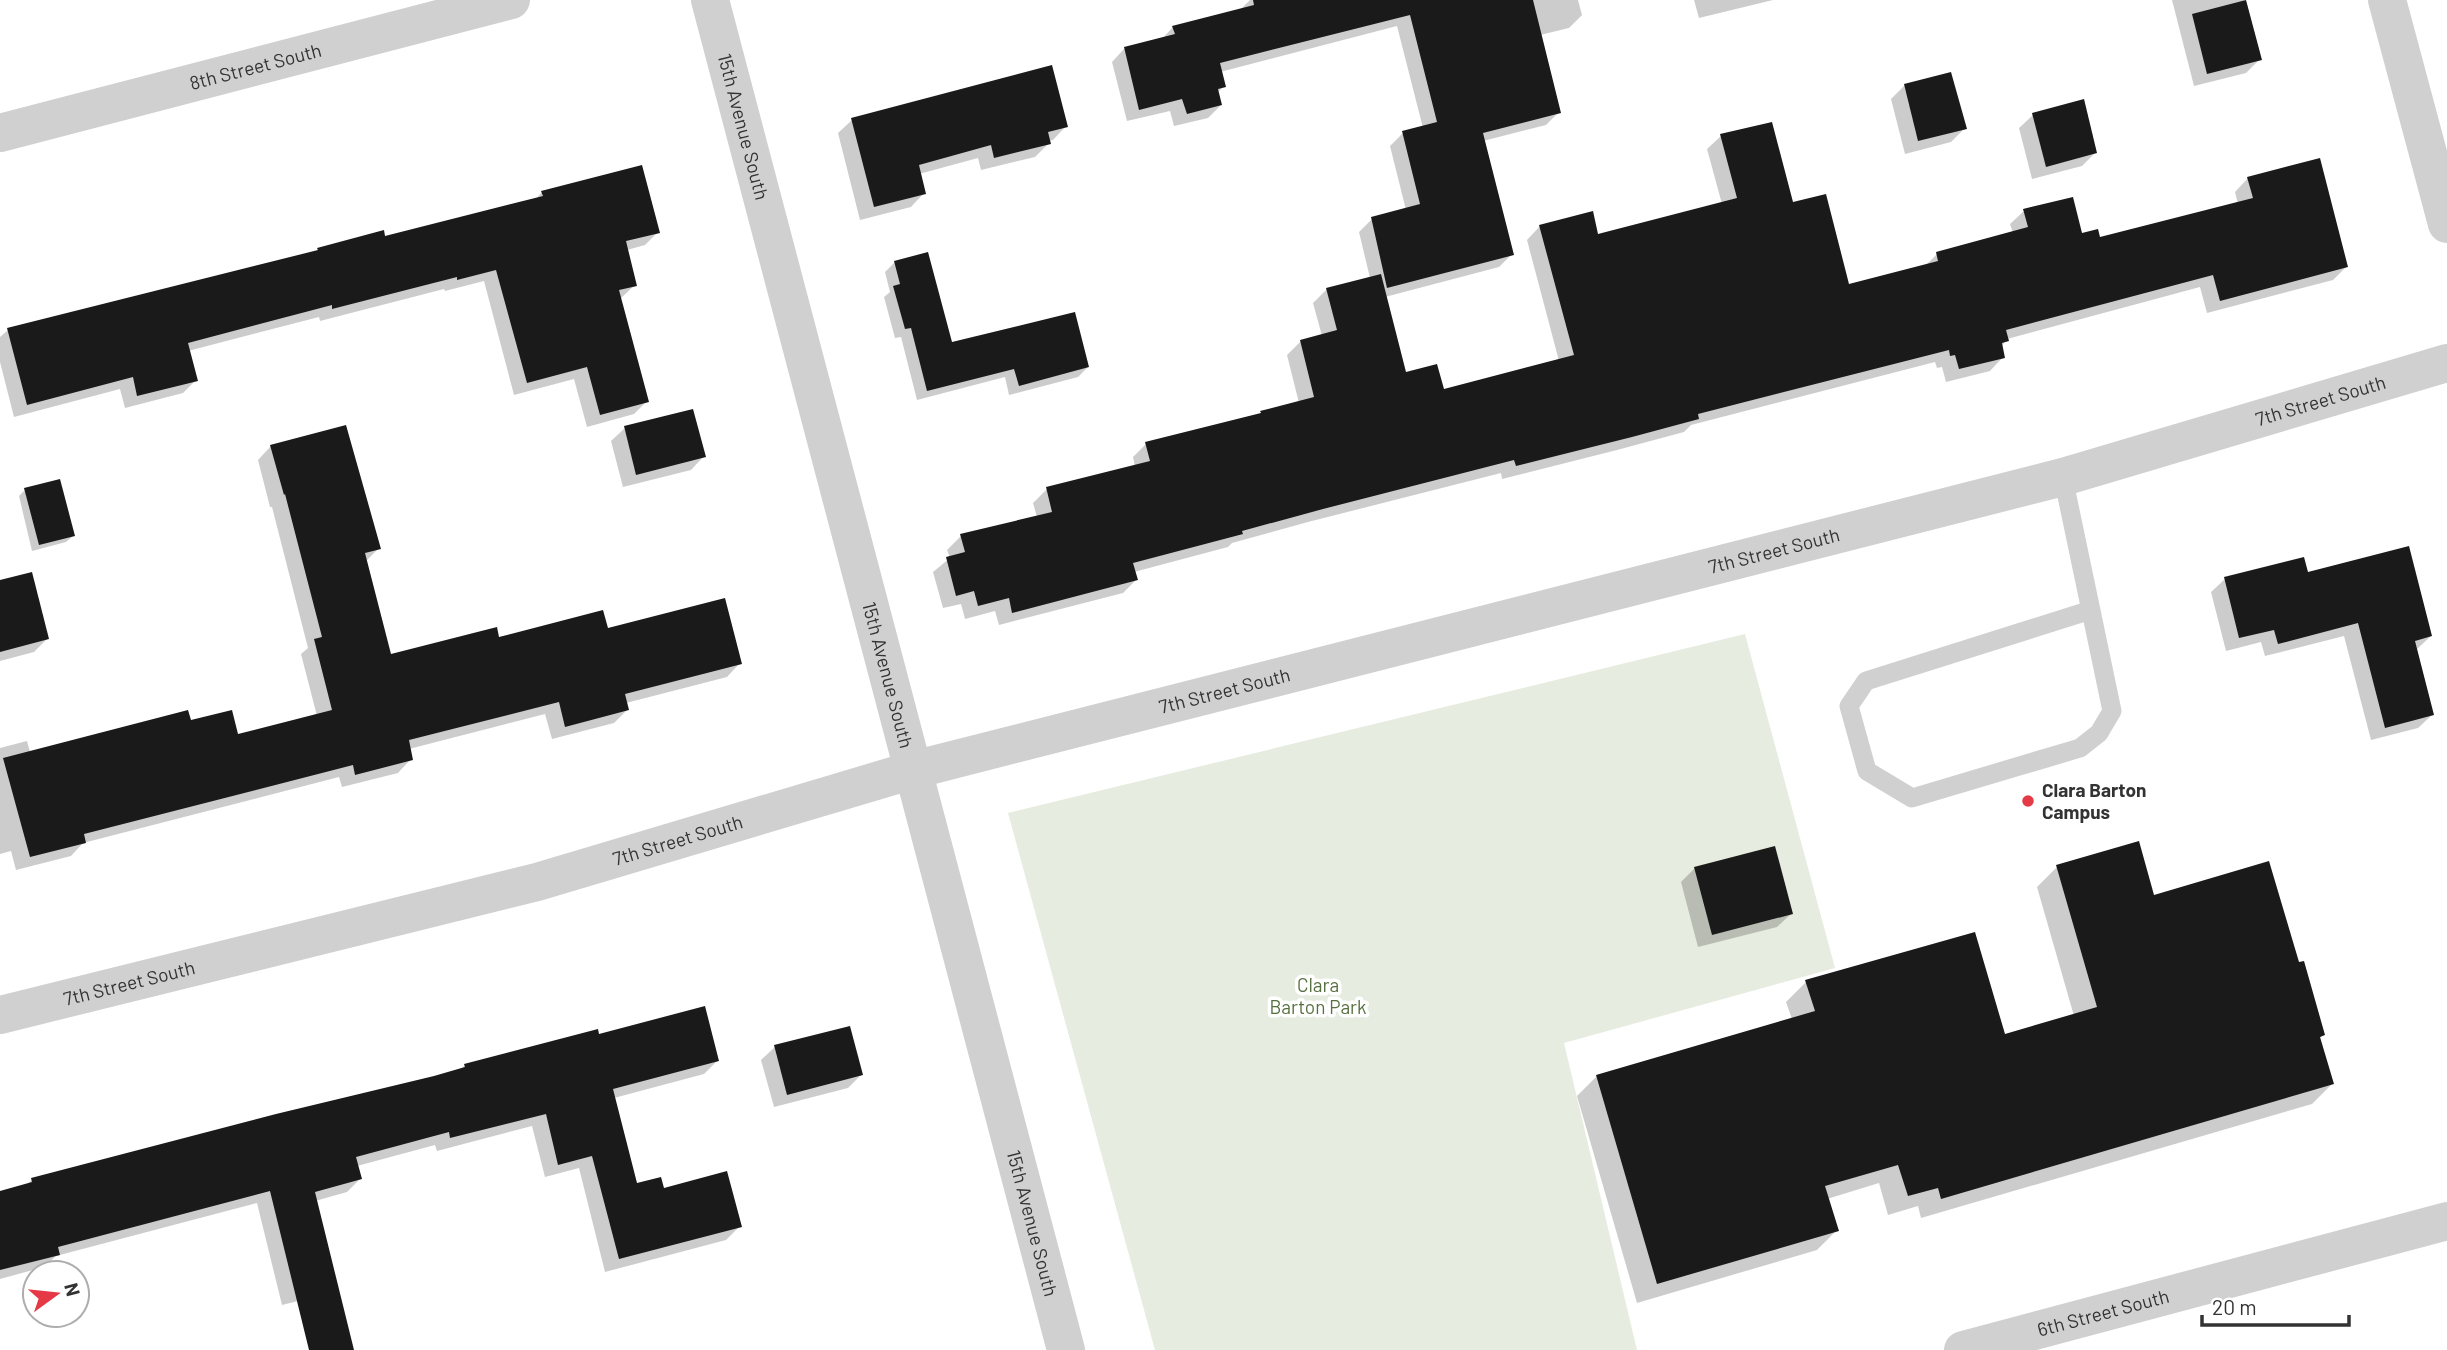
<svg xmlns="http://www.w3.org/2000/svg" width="2447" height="1350" font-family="Barlow,sans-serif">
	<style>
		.green { fill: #e6ecdf }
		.shadow { fill: #0003 }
		.building { fill: #1a1a1a }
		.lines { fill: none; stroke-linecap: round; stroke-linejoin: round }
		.lane { stroke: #d0d0d0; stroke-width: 19 }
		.street { stroke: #d0d0d0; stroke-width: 38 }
		.poi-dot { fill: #e63946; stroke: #fff; stroke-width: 2.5 }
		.labels { text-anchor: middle; stroke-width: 7; stroke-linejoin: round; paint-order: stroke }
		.street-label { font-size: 19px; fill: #333; stroke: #fff }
		.poi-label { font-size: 19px; font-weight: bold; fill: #333; stroke: #fff; text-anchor: start }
		.park-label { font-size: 19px; fill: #56703f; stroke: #fff }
	</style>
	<rect width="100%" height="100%" fill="#fff"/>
	<!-- green -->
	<polygon class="green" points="1745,634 1835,968 1564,1043 1637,1350 1155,1350 1008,813"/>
	<!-- shadow -->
	<g class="shadow">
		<polygon points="1250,0 1578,0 1582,15 1569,28 1540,35 1559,112 1546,125 1483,141 1512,254 1499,267 1385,297 1404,374 1442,391 1559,361 1527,240 1540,226 1597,236 1722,204 1707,149 1721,136 1792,205 1847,286 1924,267 1937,254 2013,233 2010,224 2024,211 2081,235 2099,240 2238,204 2235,192 2248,178 2346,267 2333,280 2207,313 2200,287 2007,339 2001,347 2003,357 1990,371 1946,382 1942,367 1937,368 1935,362 1691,425 1684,432 1617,450 1502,479 1501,473 1308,522 1232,543 1228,547 1134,572 1136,580 1123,593 999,625 995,611 965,619 961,604 943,608 933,572 950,558 947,550 961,536 1037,517 1033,503 1047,489 1135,466 1133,457 1146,444 1299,403 1287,355 1301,341 1322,336 1313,303 1327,289 1370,278 1359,232 1372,219 1406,210 1390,146 1403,133 1423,128 1397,26 1220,72 1224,86 1217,93 1221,105 1208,118 1174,126 1170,111 1127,121 1112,62 1124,49 1161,40 1173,27 1239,11"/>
		<polygon points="1694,0 1773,0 1699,18"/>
		<polygon points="2172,0 2244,0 2260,59 2246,73 2194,86"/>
		<polygon points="1905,85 1965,128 1951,142 1905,154 1891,99"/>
		<polygon points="2033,115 2095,153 2082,166 2032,179 2019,128"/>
		<polygon points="852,120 1066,126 1053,140 1048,141 1049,143 1035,157 981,170 978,158 919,174 924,193 911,207 860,220 838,133"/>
		<polygon points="542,192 658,232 645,245 627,250 635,285 620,299 647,401 634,414 587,427 574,379 514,395 484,281 445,291 444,289 320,321 319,317 188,351 196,380 183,393 125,408 120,389 14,417 0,362 0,337 8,330 314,253 318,249 384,239 535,200"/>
		<polygon points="895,262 951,344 1088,367 1078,377 1009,395 1005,377 917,400 901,337 895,338 884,297 890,292 885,272"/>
		<polygon points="625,428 704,456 691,470 623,487 611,441"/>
		<polygon points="271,446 379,548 366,561 390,656 498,639 607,630 740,663 727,677 626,703 628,709 614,723 552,739 545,714 409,749 411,759 398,773 342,787 339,777 83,843 71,856 16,870 11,851 0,854 0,748 27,741 30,752 190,722 237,736 317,716 301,654 308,648 272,507 270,507 258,460"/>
		<polygon points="25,490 73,536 66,542 32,551 19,496"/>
		<polygon points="2307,574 2431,636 2417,649 2432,715 2418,728 2371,740 2344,636 2265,656 2261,642 2226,651 2211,592 2225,579"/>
		<polygon points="0,582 47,639 34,652 0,661"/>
		<polygon points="2057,867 2153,897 2298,965 2323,1035 2319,1039 2332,1084 2312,1104 1921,1218 1918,1206 1888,1215 1879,1183 1827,1199 1837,1230 1817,1250 1637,1303 1577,1096 1597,1076 1792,1019 1786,1002 1806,982 2004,1036 2074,1016 2037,887"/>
		<polygon points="1695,868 1791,914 1777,927 1698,947 1681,882"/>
		<polygon points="598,1036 717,1061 704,1074 614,1098 636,1185 663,1190 740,1226 726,1240 605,1272 579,1168 545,1177 532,1126 437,1151 435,1145 357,1166 360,1179 347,1192 315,1201 322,1295 282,1305 257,1203 56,1256 44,1267 0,1279 0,1192 26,1185 32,1180 460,1070 465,1065"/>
		<polygon points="775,1047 861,1075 848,1088 774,1107 761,1060"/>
	</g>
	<!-- building -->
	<g class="building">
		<polygon points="1253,0 1533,0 1561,113 1483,133 1514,255 1387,288 1371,217 1420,204 1402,131 1437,122 1410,15 1220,63 1226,87 1218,89 1222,105 1187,114 1182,99 1139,110 1124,47 1175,34 1172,26 1254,5"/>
		<polygon points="2246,0 2262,60 2207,74 2192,14"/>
		<polygon points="1052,65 1068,127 1048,132 1051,144 994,158 991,145 919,165 926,194 874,207 851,118"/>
		<polygon points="1951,72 1967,129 1918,141 1904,84"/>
		<polygon points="2084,99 2097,153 2046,167 2032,113"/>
		<polygon points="1772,122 1793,202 1826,194 1849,284 1938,261 1936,252 2028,227 2023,209 2073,197 2082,233 2098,229 2100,237 2253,198 2247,177 2320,158 2348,267 2220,301 2213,275 2006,330 2009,341 2002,343 2005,358 1959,369 1955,355 1950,356 1949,350 1698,414 1699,419 1632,437 1516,466 1514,460 1323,509 1242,531 1243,534 1133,563 1138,580 1012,613 1009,598 978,606 974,591 956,596 946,557 965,552 960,534 1052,512 1046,487 1150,461 1145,442 1261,413 1260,411 1314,397 1300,340 1337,330 1326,288 1381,274 1406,372 1437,364 1444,389 1574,355 1539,225 1593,211 1598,234 1737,198 1720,134"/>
		<polygon points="642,165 660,233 626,241 637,286 619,290 649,402 600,415 587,367 527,383 496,270 457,280 457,277 332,309 332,305 188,343 198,381 137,396 133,377 27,405 7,328 318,250 317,248 384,230 385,236 543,196 541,191"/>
		<polygon points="928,252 952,342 1075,312 1089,367 1019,386 1014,369 927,391 911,328 905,329 893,286 900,284 894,261"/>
		<polygon points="693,409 706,457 636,475 624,426"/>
		<polygon points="346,425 381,549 365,553 391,654 497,627 499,637 603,610 608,628 725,598 742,664 625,694 629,710 565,727 559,702 409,740 413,760 355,775 353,765 84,834 86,843 30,857 3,758 188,710 191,720 232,710 238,734 332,710 314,639 322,637 285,494 284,495 270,445"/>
		<polygon points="60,479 75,536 39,545 24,488"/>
		<polygon points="2409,546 2432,636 2415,641 2434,715 2385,728 2358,623 2278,644 2274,630 2239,638 2224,577 2304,557 2308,572"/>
		<polygon points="32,572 49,639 0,652 0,580"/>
		<polygon points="2139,841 2154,895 2269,861 2299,962 2304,961 2325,1035 2320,1037 2334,1084 1941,1199 1938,1188 1908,1196 1898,1165 1825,1186 1839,1231 1657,1284 1596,1075 1815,1011 1805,980 1975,932 2005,1034 2097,1007 2056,865"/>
		<polygon points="1775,846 1793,914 1712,935 1694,867"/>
		<polygon points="705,1006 719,1061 613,1089 637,1183 661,1177 664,1188 727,1171 742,1227 619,1259 592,1156 558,1165 546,1114 450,1138 449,1132 356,1157 362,1179 315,1192 354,1350 309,1350 270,1191 58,1247 60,1255 0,1270 0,1191 32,1182 31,1178 276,1114 434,1076 465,1067 464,1064 598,1029 599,1034"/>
		<polygon points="850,1026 863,1075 787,1095 774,1045"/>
	</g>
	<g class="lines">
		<!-- lane -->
		<path class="lane" d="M2063,477C2079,555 2096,633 2112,711L2099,733L2080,748L1912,798L1867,771L1849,706L1866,681L2091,610"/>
		<!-- street -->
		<g class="street">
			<path id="s1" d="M710,0L1066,1350"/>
			<polyline points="2387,0 2447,224"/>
			<path id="s2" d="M0,133L511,0"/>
			<path id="s3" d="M0,1015L537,882L913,770L2063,477L2447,363"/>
			<path id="s4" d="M1963,1350L2447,1221"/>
		</g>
	</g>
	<!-- markers -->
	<circle class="poi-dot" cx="2028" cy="801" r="7"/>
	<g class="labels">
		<!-- street labels -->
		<g class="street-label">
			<text dy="7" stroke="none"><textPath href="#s2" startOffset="264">8th Street South</textPath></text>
			<text dy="7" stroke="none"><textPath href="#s1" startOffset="131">15th Avenue South</textPath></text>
			<text dy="7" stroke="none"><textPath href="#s3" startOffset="2401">7th Street South</textPath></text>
			<text dy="7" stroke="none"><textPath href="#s3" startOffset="1834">7th Street South</textPath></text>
			<text dy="7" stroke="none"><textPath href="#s1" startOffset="698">15th Avenue South</textPath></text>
			<text dy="7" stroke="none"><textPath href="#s3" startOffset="1267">7th Street South</textPath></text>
			<text dy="7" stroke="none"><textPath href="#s3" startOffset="700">7th Street South</textPath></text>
			<text dy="7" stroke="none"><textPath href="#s3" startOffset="133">7th Street South</textPath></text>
			<text dy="7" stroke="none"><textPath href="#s1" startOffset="1265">15th Avenue South</textPath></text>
			<text dy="7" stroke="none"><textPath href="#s4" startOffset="145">6th Street South</textPath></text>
		</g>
		<!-- poi labels -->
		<g class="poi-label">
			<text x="2042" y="797">Clara Barton<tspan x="2042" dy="22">Campus</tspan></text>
		</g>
		<!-- park labels -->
		<g class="park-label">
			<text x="1318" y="992">Clara<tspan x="1318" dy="22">Barton Park</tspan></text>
		</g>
	</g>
	<!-- north arrow -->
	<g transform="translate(56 1294) rotate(75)"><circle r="33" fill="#ffffff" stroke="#adadad" stroke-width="2"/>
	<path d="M0-5L12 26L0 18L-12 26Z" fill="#e63946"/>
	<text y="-10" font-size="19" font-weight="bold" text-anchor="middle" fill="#333333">N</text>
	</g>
	<!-- scale -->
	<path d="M2202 1315v10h147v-10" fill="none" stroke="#333333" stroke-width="3.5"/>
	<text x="2212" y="1315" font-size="21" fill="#333333" stroke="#ffffff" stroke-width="5" paint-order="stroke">20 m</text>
</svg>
